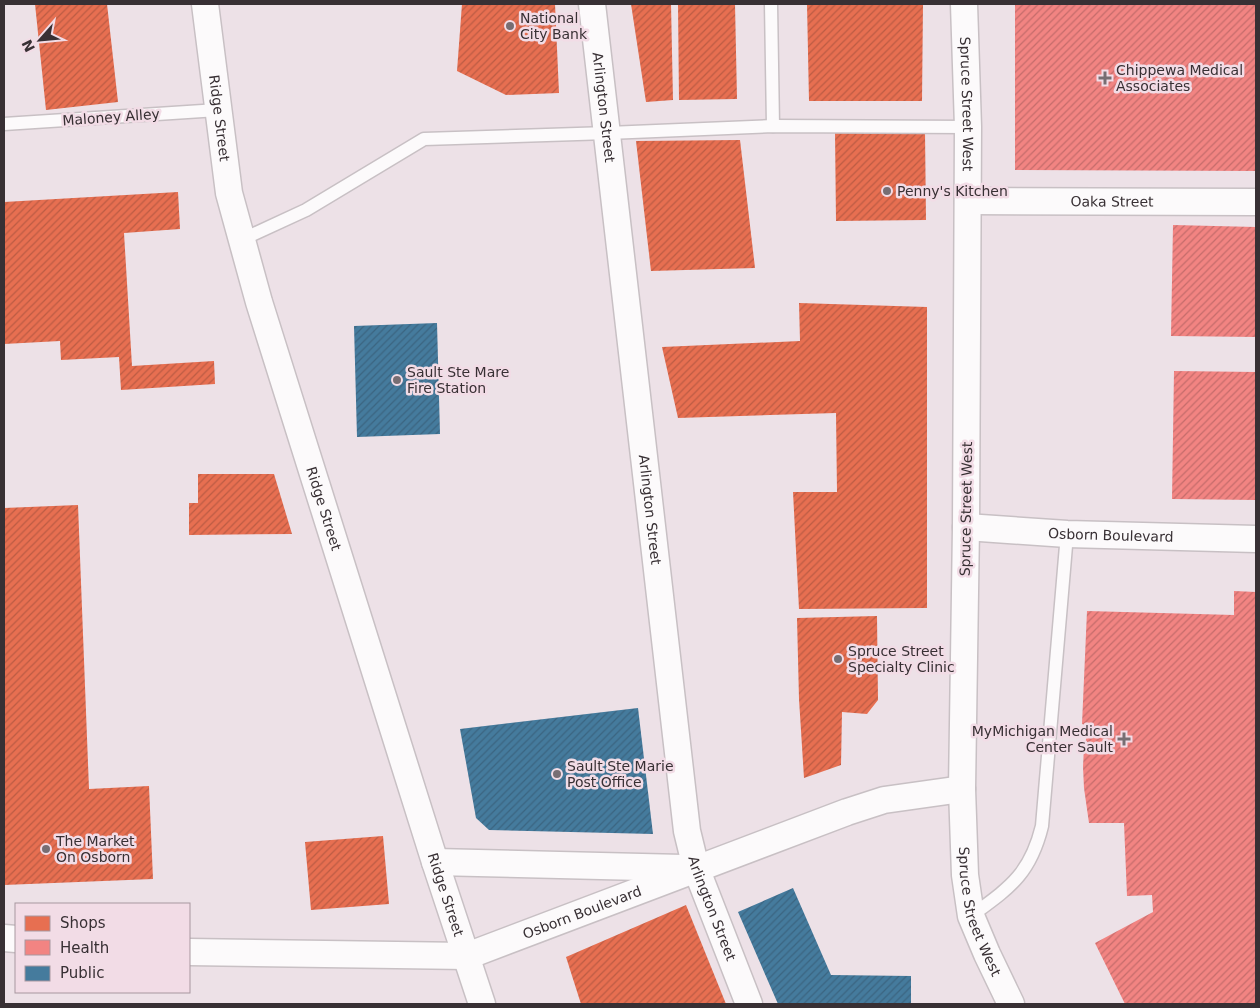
<svg xmlns="http://www.w3.org/2000/svg" width="1260" height="1008" font-family="'DejaVu Sans',sans-serif">
	<style>
		.shops { fill: url(#shops-hatch) }
		.health { fill: url(#health-hatch) }
		.public { fill: url(#public-hatch) }
		.lines { fill: none; stroke-linecap: round; stroke-linejoin: round }
		.lane-casing { stroke: #c8c0c4; stroke-width: 15 }
		.street-casing { stroke: #c8c0c4; stroke-width: 29 }
		.lane { stroke: #fcfafb; stroke-width: 12 }
		.street { stroke: #fcfafb; stroke-width: 26 }
		.poi-dot { fill: #776e73; stroke: #f2dce6; stroke-width: 2 }
		.labels { text-anchor: middle; stroke-width: 5; stroke-linejoin: round; paint-order: stroke }
		.poi-label { font-size: 14px; fill: #383034; stroke: #f2dce6; text-anchor: start }
		.street-label { font-size: 14px; fill: #383034; stroke: #f2dce6 }
	</style>
	<defs>
		<pattern id="shops-hatch" width="6" height="6" patternUnits="userSpaceOnUse" patternTransform="scale(1.25)"><rect width="6" height="6" fill="#e76f51"/><path d="M-1 1l2-2M0 6l6-6M5 7l2-2" fill="none" stroke="#bc5c44"/></pattern>
		<pattern id="health-hatch" width="6" height="6" patternUnits="userSpaceOnUse" patternTransform="scale(1.25)"><rect width="6" height="6" fill="#f28482"/><path d="M-1 1l2-2M0 6l6-6M5 7l2-2" fill="none" stroke="#c56c6b"/></pattern>
		<pattern id="public-hatch" width="6" height="6" patternUnits="userSpaceOnUse" patternTransform="scale(1.25)"><rect width="6" height="6" fill="#457b9d"/><path d="M-1 1l2-2M0 6l6-6M5 7l2-2" fill="none" stroke="#3b6581"/></pattern>
	</defs>
	<rect width="100%" height="100%" fill="#ede1e7"/>
	<!-- shops -->
	<g class="shops">
		<polygon points="35,4 107,4 118,102 46,110"/>
		<polygon points="462,4 555,4 559,93 506,95 457,71"/>
		<polygon points="631,4 671,4 673,100 646,102"/>
		<polygon points="678,4 735,4 737,99 679,100"/>
		<polygon points="807,4 923,4 922,101 809,101"/>
		<polygon points="835,132 925,132 926,220 836,221"/>
		<polygon points="740,140 755,268 651,271 636,141"/>
		<polygon points="178,192 180,229 124,233 132,366 214,361 215,384 121,390 119,357 61,360 60,341 4,344 4,202"/>
		<polygon points="799,303 927,307 927,608 799,609 793,492 837,492 836,413 678,418 662,347 800,341"/>
		<polygon points="198,474 274,474 292,534 189,535 189,503 198,503"/>
		<polygon points="78,505 89,789 149,786 153,879 4,885 4,508"/>
		<polygon points="877,616 878,700 867,714 842,712 841,765 804,778 799,699 797,618"/>
		<polygon points="383,836 389,904 311,910 305,842"/>
		<polygon points="686,905 726,1004 581,1004 566,957"/>
	</g>
	<!-- health -->
	<g class="health">
		<polygon points="1015,4 1256,4 1256,171 1015,170"/>
		<polygon points="1173,225 1256,227 1256,337 1171,336"/>
		<polygon points="1174,371 1256,372 1256,500 1172,499"/>
		<polygon points="1234,591 1256,592 1256,1004 1125,1004 1095,943 1153,912 1152,895 1127,896 1124,823 1089,823 1084,788 1083,767 1084,746 1090,726 1082,724 1087,611 1234,615"/>
	</g>
	<!-- public -->
	<g class="public">
		<polygon points="437,323 440,434 357,437 354,326"/>
		<polygon points="638,708 653,834 489,830 476,818 460,729"/>
		<polygon points="793,888 831,975 911,976 911,1004 778,1004 738,912"/>
	</g>
	<g class="lines">
		<defs>
			<g id="lane">
				<polyline points="771,4 773,126"/>
				<polyline points="4,124 218,110"/>
				<polyline points="241,240 306,210 424,139 608,133 773,126 968,127"/>
				<path d="M971,916C1009,888 1030,875 1042,826L1067,534"/>
			</g>
			<g id="street">
				<path id="s1" d="M205,4L229,193L259,302L435,862L482,1004"/>
				<path id="s2" d="M592,4L687,831L696,868L749,1004"/>
				<path id="s3" d="M964,4L968,127L966,527L962,789L965,875L971,916L987,954L1011,1004"/>
				<path id="s4" d="M968,201L1256,202"/>
				<path id="s5" d="M966,527L1067,534L1256,539"/>
				<polyline points="435,862 683,868"/>
				<polyline points="4,938 16,939"/>
				<path id="s6" d="M189,952L467,956L847,812L884,800L962,789"/>
			</g>
		</defs>
		<!-- lane casing -->
		<use href="#lane" class="lane-casing"/>
		<!-- street casing -->
		<use href="#street" class="street-casing"/>
		<!-- lane -->
		<use href="#lane" class="lane"/>
		<!-- street -->
		<use href="#street" class="street"/>
	</g>
	<!-- markers -->
	<g class="poi-dot">
		<circle cx="510" cy="26" r="5"/>
		<path d="M1102.5 70.5h5v5h5v5h-5v5h-5v-5h-5v-5h5z"/>
		<circle cx="887" cy="191" r="5"/>
		<circle cx="397" cy="380" r="5"/>
		<circle cx="838" cy="659" r="5"/>
		<path d="M1121.5 731.5h5v5h5v5h-5v5h-5v-5h-5v-5h5z"/>
		<circle cx="557" cy="774" r="5"/>
		<circle cx="46" cy="849" r="5"/>
	</g>
	<g class="labels">
		<!-- poi labels -->
		<g class="poi-label">
			<text x="520" y="23">National<tspan x="520" dy="16">City Bank</tspan></text>
			<text x="1116" y="75">Chippewa Medical<tspan x="1116" dy="16">Associates</tspan></text>
			<text x="897" y="196">Penny's Kitchen</text>
			<text x="407" y="377">Sault Ste Mare<tspan x="407" dy="16">Fire Station</tspan></text>
			<text x="848" y="656">Spruce Street<tspan x="848" dy="16">Specialty Clinic</tspan></text>
			<text x="1113" y="736" text-anchor="end">MyMichigan Medical<tspan x="1113" dy="16">Center Sault</tspan></text>
			<text x="567" y="771">Sault Ste Marie<tspan x="567" dy="16">Post Office</tspan></text>
			<text x="56" y="846">The Market<tspan x="56" dy="16">On Osborn</tspan></text>
		</g>
		<!-- street labels -->
		<g class="street-label">
			<text dy="5" stroke="none"><textPath href="#s3" startOffset="100">Spruce Street West</textPath></text>
			<text dy="5" stroke="none"><textPath href="#s2" startOffset="104">Arlington Street</textPath></text>
			<text transform="translate(111 117) rotate(-4)" y="5">Maloney Alley</text>
			<text dy="5" stroke="none"><textPath href="#s1" startOffset="115">Ridge Street</textPath></text>
			<text dy="5" stroke="none"><textPath href="#s4" startOffset="144">Oaka Street</textPath></text>
			<text dy="5" stroke="none"><textPath href="#s1" startOffset="520">Ridge Street</textPath></text>
			<text dy="5" stroke="none"><textPath href="#s2" startOffset="509">Arlington Street</textPath></text>
			<text transform="translate(966 509) rotate(-89)" y="5">Spruce Street West</text>
			<text dy="5" stroke="none"><textPath href="#s5" startOffset="145">Osborn Boulevard</textPath></text>
			<text dy="5" stroke="none"><textPath href="#s1" startOffset="925">Ridge Street</textPath></text>
			<text dy="5" stroke="none"><textPath href="#s2" startOffset="914">Arlington Street</textPath></text>
			<text dy="5" stroke="none"><textPath href="#s3" startOffset="910">Spruce Street West</textPath></text>
			<text dy="5" stroke="none"><textPath href="#s6" startOffset="401">Osborn Boulevard</textPath></text>
		</g>
	</g>
	<!-- border -->
	<rect width="1260" height="1008" fill="none" stroke="#383034" stroke-width="10"/>
	<!-- legend -->
	<rect x="15" y="903" width="175" height="90" fill="#f2dce6" stroke="#a8979f"/>
	<rect x="25" y="916" width="25" height="15" fill="#e76f51" stroke="#a8979f"/>
	<text x="60" y="928" font-size="15" fill="#383034">Shops</text>
	<rect x="25" y="940" width="25" height="15" fill="#f28482" stroke="#a8979f"/>
	<text x="60" y="953" font-size="15" fill="#383034">Health</text>
	<rect x="25" y="966" width="25" height="15" fill="#457b9d" stroke="#a8979f"/>
	<text x="60" y="978" font-size="15" fill="#383034">Public</text>
	<!-- north arrow -->
	<g transform="translate(40 40) rotate(243)" stroke="#f2dce6" stroke-width="4" paint-order="stroke">
	<path d="M0-4L9 19L0 12L-9 19Z" fill="#383034"/>
	<text y="-8" font-size="14" font-weight="bold" text-anchor="middle" fill="#383034">N</text>
	</g>
</svg>
